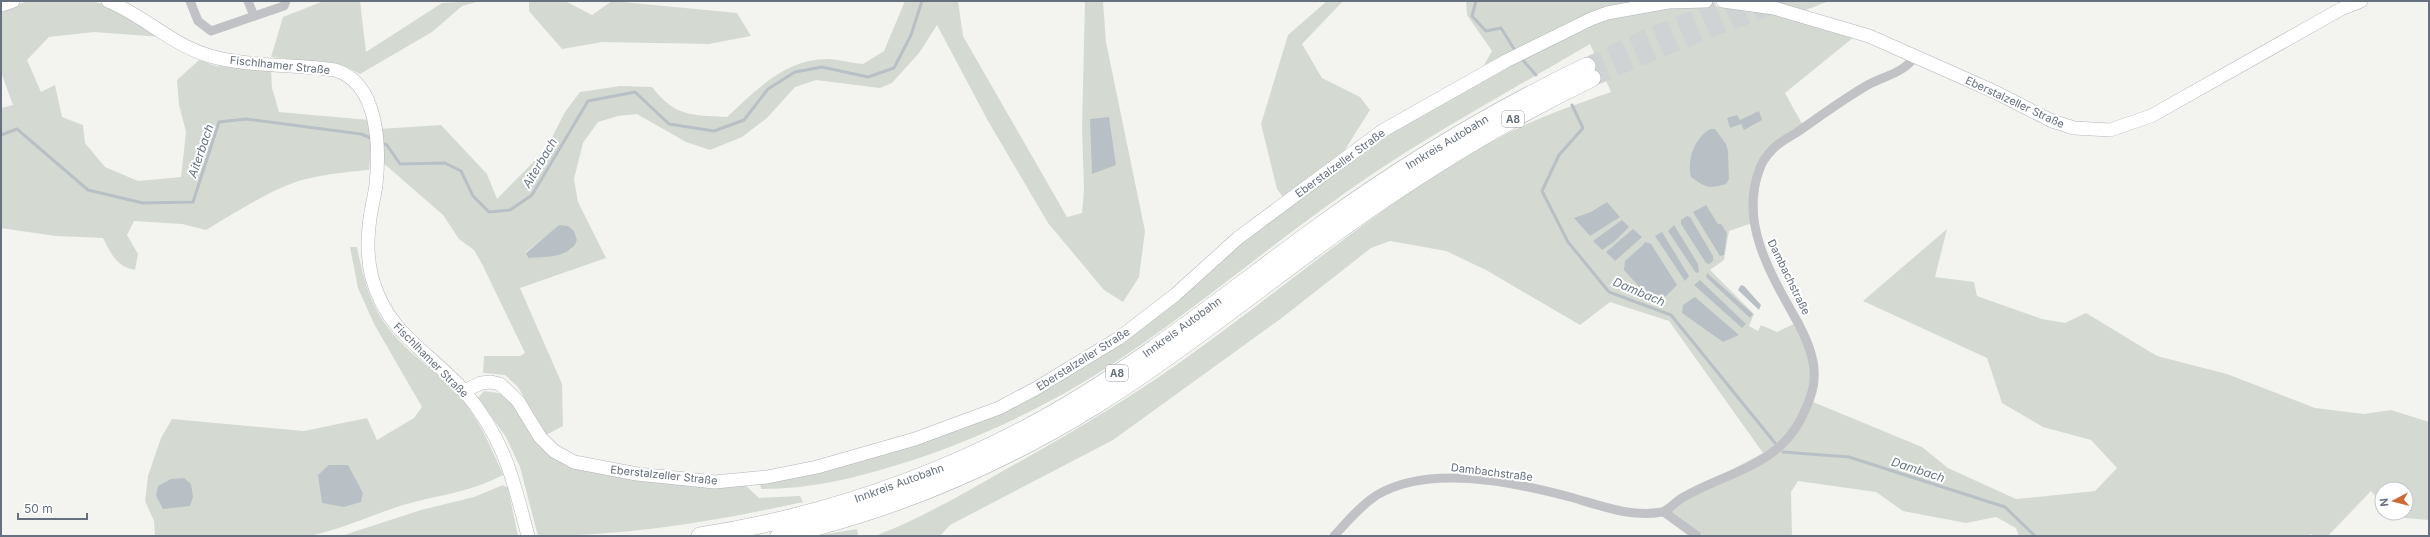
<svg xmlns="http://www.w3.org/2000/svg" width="2430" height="537" font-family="Inter,sans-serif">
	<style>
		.green { fill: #d4dad2; fill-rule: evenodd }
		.water { fill: #b8c0c5 }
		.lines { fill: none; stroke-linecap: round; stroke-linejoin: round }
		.stream { stroke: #b8c0c5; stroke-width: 3 }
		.highway-tunnel { stroke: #d0d3d4; stroke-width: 17; stroke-dasharray: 17 8; stroke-linecap: butt }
		.secondary-casing { stroke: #b2b5ba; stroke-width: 14 }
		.highway-casing { stroke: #b2b5b8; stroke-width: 18 }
		.street { stroke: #c0c2c5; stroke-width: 9 }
		.secondary { stroke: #fff; stroke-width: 13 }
		.highway { stroke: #fff; stroke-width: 17 }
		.labels { text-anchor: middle; stroke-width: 4; stroke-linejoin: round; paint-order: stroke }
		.shield { fill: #fff; stroke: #949ba5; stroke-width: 1 }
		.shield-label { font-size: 10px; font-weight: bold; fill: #66707e }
		.street-label { font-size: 11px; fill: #66707e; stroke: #fff }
		.water-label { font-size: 12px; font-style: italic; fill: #677782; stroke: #fff }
	</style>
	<rect width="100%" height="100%" fill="#f3f4f0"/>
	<!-- green -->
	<g class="green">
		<path d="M28,1H91L110,6L161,37L94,32L49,37L27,60L41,92L55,85L62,117L83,125L85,143L105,167L138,181L181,177L186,132L179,105L177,80L199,60L216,66L271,69L272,88L279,112L369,120L371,148L369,170C346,172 314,175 293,183C262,195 234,213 206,230L182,224L134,221L127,235L138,254L135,270C116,267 111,253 103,238L55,236L1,228V108L13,105L1,72V10Z"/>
		<polygon points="324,1 360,1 366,52 442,3 480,1 462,6 432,32 360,74 342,65 271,57 283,17"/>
		<polygon points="529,1 565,1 592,15 612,1 737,13 751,36 709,44 602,42 562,49 529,11"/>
		<path d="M905,1H958L963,36L1067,217L1082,213L1084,190L1082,128L1085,1H1103L1106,42L1145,231L1139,277L1123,302L1104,290L1048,223L988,121L937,25L919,53L892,83L880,88L816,80L795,87L767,118L742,137L710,150L686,142L637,114L618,116L598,122L583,143L574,179L578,202L606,258L520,288L562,384L563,426L546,435L518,387L505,375L483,373L484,356H520L525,353L482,264L474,250L459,239L443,215L381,161L379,129L441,125L487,174L497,199L546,149L565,112L580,92L620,86L652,87C675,117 692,115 727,117C756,90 786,58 829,59C840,60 852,63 863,64L884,51ZM559,226L577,240L571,250L528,258L526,252Z"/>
		<polygon points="1327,1 1343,1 1302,44 1322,78 1360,97 1370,110 1339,159 1283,197 1277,189 1261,124 1288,35"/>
		<polygon points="1466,1 1629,1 1628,4 1575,20 1484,65 1492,51 1467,15"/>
		<polygon points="1750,1 1829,1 1803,11"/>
		<path d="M1693,5L1738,8L1790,18L1854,37L1785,93L1806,131C1796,138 1784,144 1775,152C1757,169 1758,199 1758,221L1729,231L1724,260L1710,270L1754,314L1749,326L1758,331L1761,325L1777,332L1802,320L1818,364L1813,402L1922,447L1948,468L2016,499L2095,491L2117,468L2091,440L2043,427L2002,403L1987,358L1863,301L1947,229L1935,277L1974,282L1977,296L2042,319L2065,323L2086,313L2157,356L2227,374L2315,408L2364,414L2391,410L2429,422V520L2393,517L2390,513H2406V489H2382V504L2371,491L2328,536H2314L2311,534L2308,536H2019L2016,528L1996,517L1966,523L1903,511L1876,492L1798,481L1791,492L1792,536H1704L1662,507L1763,453L1669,321L1610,302L1580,325L1486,270L1446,251L1390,241L1371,248L1283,317L1113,440L950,525L940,536H875C922,518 966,492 1010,467C1077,430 1143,390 1204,345C1304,272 1400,189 1510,132C1542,116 1577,104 1611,92L1590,44C1515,88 1439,129 1368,177C1282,235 1203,304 1117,361C1049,406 975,441 897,465C852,479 809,489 761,489L760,481L1037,394L1242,240L1370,147L1432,107L1597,21L1642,10Z"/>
		<path d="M350,247H357C367,298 378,325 419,359C431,370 448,380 458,393C478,418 491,446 503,475C467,494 434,495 397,507C367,517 339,530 309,536H155L154,521L145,501L148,476L161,438L172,419L304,431L367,418L377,440L414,418L422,407L374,324L358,288Z"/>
		<path d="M484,391L498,393L515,400L563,461L605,475L678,485L744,484L759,498L800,496L803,502C716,521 628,536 538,536L520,467L506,437L478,398Z"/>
		<polygon points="503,485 508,488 518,536 341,536 421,510 474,497"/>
		<polygon points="857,529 858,535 855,536 815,536"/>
	</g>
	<!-- water -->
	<g class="water">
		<polygon points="1759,111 1762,120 1744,130 1741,124 1730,128 1727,118 1737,115 1740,120"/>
		<polygon points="1109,117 1116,165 1092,174 1090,119"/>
		<path d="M1710,129H1715L1726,144L1728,151L1729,179L1726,184C1707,189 1707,188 1691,177C1687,159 1694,139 1710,129Z"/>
		<polygon points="1607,202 1620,217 1590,236 1574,218 1591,212"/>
		<polygon points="1706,205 1718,224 1721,224 1727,233 1724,255 1720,256 1693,212"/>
		<polygon points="1687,216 1690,217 1713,256 1713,261 1709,264 1706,263 1681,224 1681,220"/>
		<polygon points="1622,220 1629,227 1615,241 1602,250 1593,241"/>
		<path d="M559,225L568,226L574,231L577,240C571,258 545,257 528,258L526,253Z"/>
		<polygon points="1674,225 1698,264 1699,272 1696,273 1668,231"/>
		<polygon points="1633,229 1642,237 1615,261 1606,252"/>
		<polygon points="1662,232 1689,276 1685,281 1655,236"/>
		<polygon points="1645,242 1651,244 1677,285 1665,297 1645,293 1624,270 1625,261 1643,245"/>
		<polygon points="1707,273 1753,314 1750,318 1706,277"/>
		<polygon points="1700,280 1746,324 1742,328 1694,285"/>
		<polygon points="1741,285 1744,286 1761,305 1759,310 1738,290"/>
		<polygon points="1695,297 1739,335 1723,342 1682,313 1683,305"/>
		<polygon points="329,465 348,465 363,493 361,502 344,507 322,503 318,475"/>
		<polygon points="184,478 191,484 193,497 190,506 163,509 156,496 158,486 171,479"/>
	</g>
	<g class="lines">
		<!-- stream -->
		<g class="stream">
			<polyline points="1476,1 1472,16 1486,31 1501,28 1516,52"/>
			<polyline points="1521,58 1536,75"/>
			<polyline points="1572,105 1583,128 1559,155 1542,191 1568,242 1609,292 1671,315 1775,443"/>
			<polyline points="1,135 17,129 88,190 143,203 193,202 219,122 246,119 361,134 373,139"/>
			<polyline points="381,143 387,145 400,164 445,163 461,171 473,196 489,212 510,210 532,195 588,101 635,92 669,124 714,131 744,120 768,89 795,72 822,67 868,77 894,68 911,35 922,1"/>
			<polyline points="1783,452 1849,457 2005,507 2035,536"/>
		</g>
		<!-- highway-tunnel -->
		<g class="highway-tunnel">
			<polyline points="1587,66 1652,35 1741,1"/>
			<polyline points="1592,78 1658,50 1784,1"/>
		</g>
		<defs>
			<g id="secondary">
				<path d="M108,1C143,15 171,44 207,55C243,67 296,64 335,70C379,83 380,147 376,185C374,199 370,213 369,227C367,244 368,262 372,278C388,335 429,351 464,391C504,438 513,478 528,536"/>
				<polyline points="1723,1 1774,8 1869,36 1993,91 2052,121 2074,128 2110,130 2151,116 2341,9 2361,1"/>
				<polyline points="1,5 13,1"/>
				<polyline points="464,391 481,383 491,382 500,384 518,401 540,437 554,451 574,462 637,474 715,482 767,477 817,467 915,439 999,408 1035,389 1119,338 1175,295 1238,238 1382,131 1506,61 1591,19 1607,13 1668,2 1706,1"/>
			</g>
			<g id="highway">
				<path d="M700,536C821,517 938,477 1045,418C1143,363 1230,291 1321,225C1405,164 1493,111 1587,66"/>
				<path d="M779,536C891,511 999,465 1096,405C1179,353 1255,291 1334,234C1416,175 1501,122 1592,78"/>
			</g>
		</defs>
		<!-- secondary casing -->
		<use href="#secondary" class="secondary-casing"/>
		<!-- highway casing -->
		<use href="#highway" class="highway-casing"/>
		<!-- street -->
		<g class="street">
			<polyline points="190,1 198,21 211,31 278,8 284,6 286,1"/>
			<polyline points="248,1 254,16"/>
			<polyline points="1664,512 1697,536"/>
			<path d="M1334,536C1347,522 1360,506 1377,495C1429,464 1514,482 1570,497C1599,505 1631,518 1662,512C1669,510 1675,502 1682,498C1712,480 1751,471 1778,448C1791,437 1800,423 1806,408C1810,399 1814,389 1814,379C1816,357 1804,333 1793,314C1769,271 1740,221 1759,171C1761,164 1767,155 1772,150C1778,143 1788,138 1796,133C1819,117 1842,100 1866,86C1885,75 1901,75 1916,56"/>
		</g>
		<!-- secondary -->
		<use href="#secondary" class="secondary"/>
		<!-- highway -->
		<use href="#highway" class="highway"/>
	</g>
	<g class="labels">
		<!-- shield labels -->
		<g class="shield">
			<rect x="1502" y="111" width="22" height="16" rx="3"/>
			<rect x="1106" y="365" width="22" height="16" rx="3"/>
		</g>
		<g class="shield-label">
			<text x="1513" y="123">A8</text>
			<text x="1117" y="377">A8</text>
		</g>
		<!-- street labels -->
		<g class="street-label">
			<text transform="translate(280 65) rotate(6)" y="4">Fischlhamer Straße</text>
			<text transform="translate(2015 102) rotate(25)" y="4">Eberstalzeller Straße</text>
			<text transform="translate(1447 142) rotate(-31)" y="4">Innkreis Autobahn</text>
			<text transform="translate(1340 163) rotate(-36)" y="4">Eberstalzeller Straße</text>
			<text transform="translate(1789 277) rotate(64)" y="4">Dambachstraße</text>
			<text transform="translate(1182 327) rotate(-36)" y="4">Innkreis Autobahn</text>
			<text transform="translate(1083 359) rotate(-32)" y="4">Eberstalzeller Straße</text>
			<text transform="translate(431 360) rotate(45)" y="4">Fischlhamer Straße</text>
			<text transform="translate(1492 472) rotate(7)" y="4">Dambachstraße</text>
			<text transform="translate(664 475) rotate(6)" y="4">Eberstalzeller Straße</text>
			<text transform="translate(899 483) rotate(-20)" y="4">Innkreis Autobahn</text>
		</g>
		<!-- water labels -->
		<g class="water-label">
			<text transform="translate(201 151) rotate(-71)" y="4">Aiterbach</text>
			<text transform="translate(540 163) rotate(-59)" y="4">Aiterbach</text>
			<text transform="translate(1639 292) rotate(23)" y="4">Dambach</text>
			<text transform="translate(1918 470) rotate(18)" y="4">Dambach</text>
		</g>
	</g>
	<!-- border -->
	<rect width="2430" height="537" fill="none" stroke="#66707e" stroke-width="4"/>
	<!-- north arrow -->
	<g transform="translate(2394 501) rotate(263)"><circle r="19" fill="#ffffff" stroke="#c2c6cb"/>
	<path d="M0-3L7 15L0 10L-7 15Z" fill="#cd6b37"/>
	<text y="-6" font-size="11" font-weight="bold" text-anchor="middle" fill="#66707e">N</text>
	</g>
	<!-- scale -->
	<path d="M18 513v6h69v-6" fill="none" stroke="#66707e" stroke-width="2"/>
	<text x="24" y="513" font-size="12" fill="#66707e" stroke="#ffffff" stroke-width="3" paint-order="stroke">50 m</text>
</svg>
